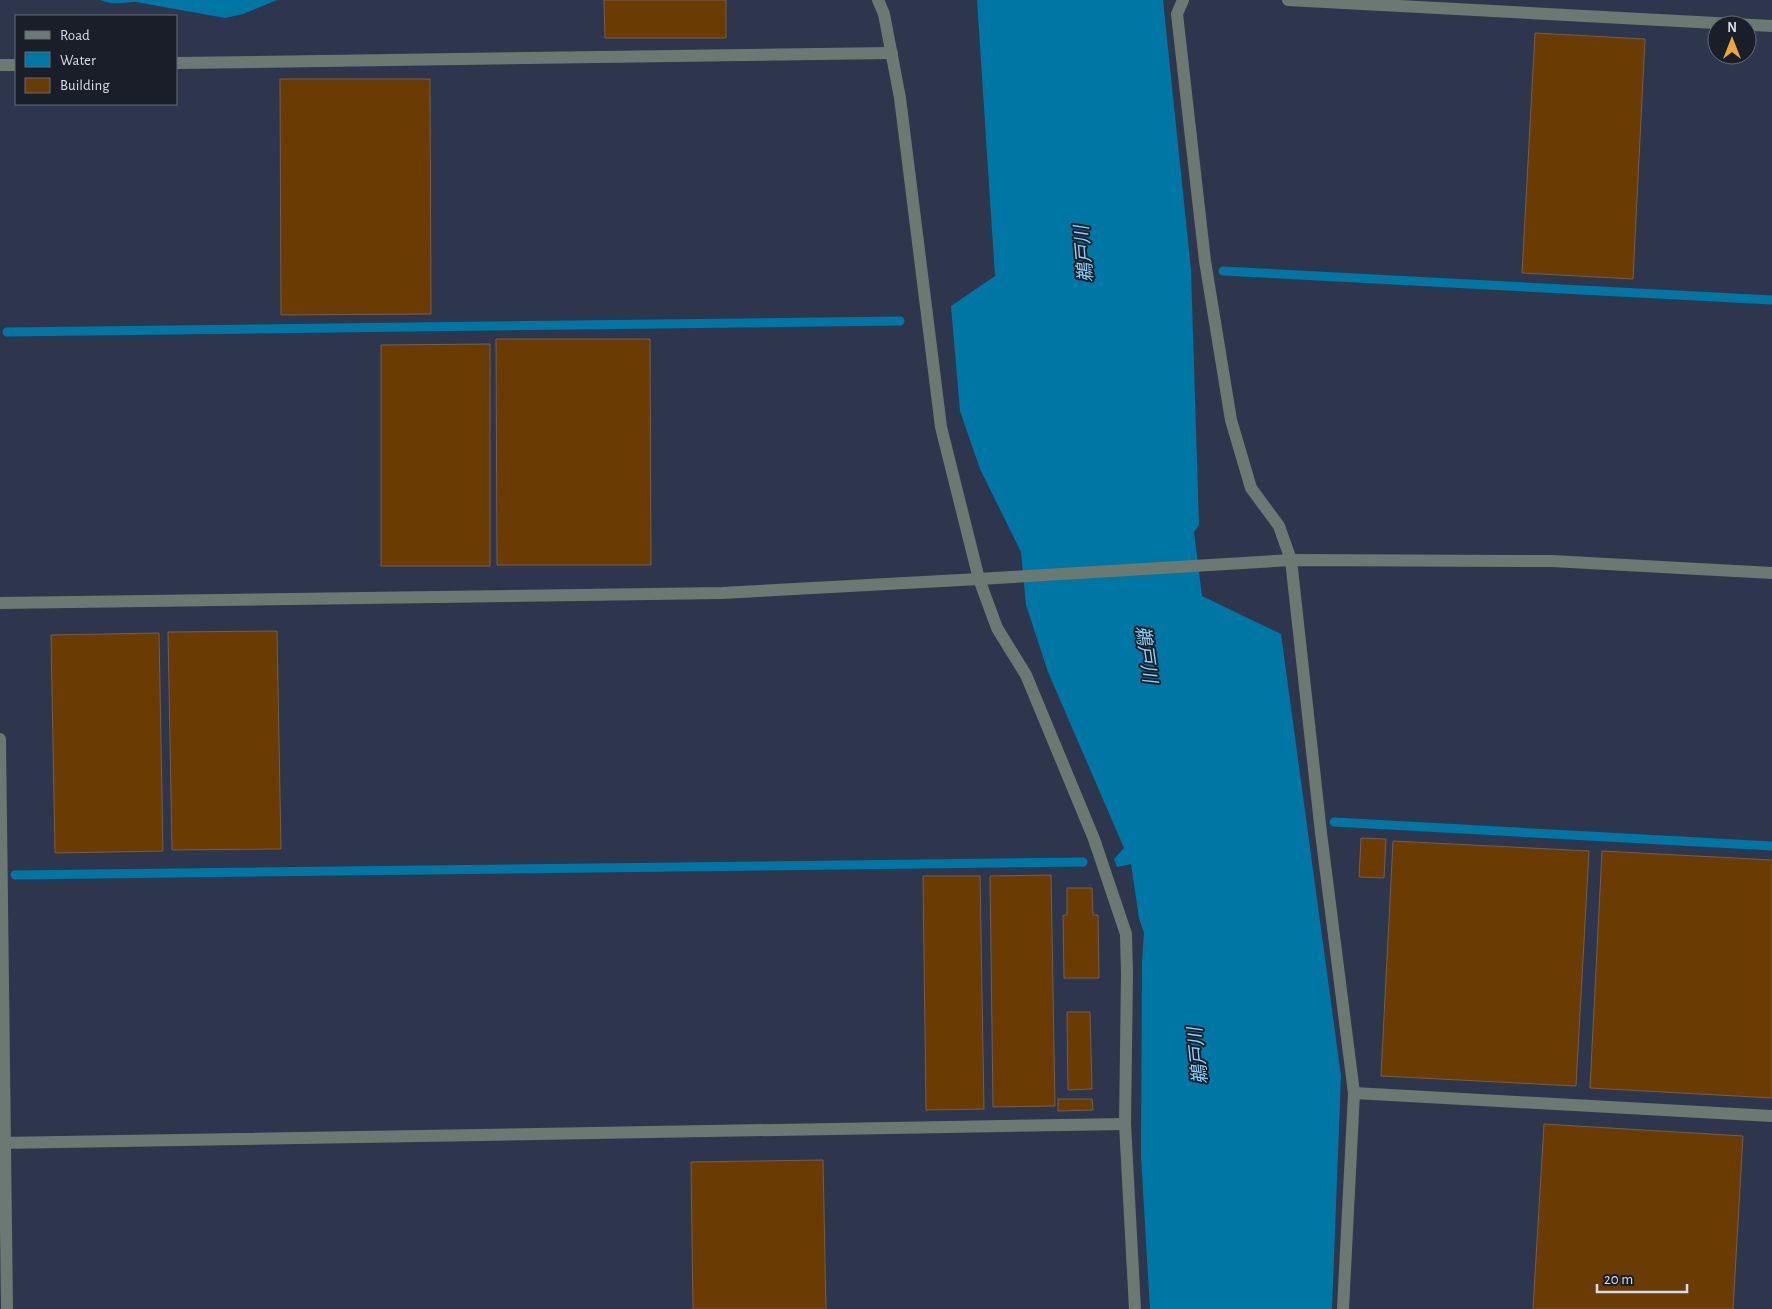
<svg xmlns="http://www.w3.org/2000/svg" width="1772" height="1309" font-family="'Alegreya Sans','Noto Sans JP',sans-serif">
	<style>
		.water { fill: #0076a5 }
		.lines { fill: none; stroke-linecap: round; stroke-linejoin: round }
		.stream { stroke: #0076a5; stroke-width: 9 }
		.building { fill: #6b3b04; stroke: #755e4a }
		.minor { stroke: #6c7972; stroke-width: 12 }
		.labels { text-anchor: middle; stroke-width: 4; stroke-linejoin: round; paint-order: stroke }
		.water-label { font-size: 19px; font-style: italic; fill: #8ed0f7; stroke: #1a1e28 }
	</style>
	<rect width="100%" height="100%" fill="#2d364c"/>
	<!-- water -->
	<g class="water">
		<path d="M100,0H277L243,14L225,18L136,2C121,2 115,6 100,0Z"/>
		<polygon points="977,0 1163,0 1191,270 1199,525 1194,532 1202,596 1281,634 1341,1076 1332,1309 1150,1309 1141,1157 1142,962 1144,933 1139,918 1131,864 1117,867 1114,859 1124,848 1048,672 1026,605 1021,552 980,469 960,411 951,306 995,276"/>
	</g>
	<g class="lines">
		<!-- stream -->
		<g class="stream">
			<polyline points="1223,271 1772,300"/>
			<polyline points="7,332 900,321"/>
			<polyline points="1334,822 1772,846"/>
			<polyline points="15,875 1083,862"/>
		</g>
	</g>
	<!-- building -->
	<g class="building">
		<polygon points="604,0 726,0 726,38 605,38"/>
		<polygon points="1535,33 1645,39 1633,279 1522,273"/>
		<polygon points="280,79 430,79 431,314 281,315"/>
		<polygon points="496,339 650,339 651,565 497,565"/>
		<polygon points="490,344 490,566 381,566 381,345"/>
		<polygon points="277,631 281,849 172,850 168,632"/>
		<polygon points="159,633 163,851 55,853 51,635"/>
		<polygon points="1361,838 1386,839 1384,878 1359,877"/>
		<polygon points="1393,841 1589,851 1576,1086 1381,1076"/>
		<polygon points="1602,851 1772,860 1772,1098 1590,1088"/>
		<polygon points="1051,875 1055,1106 993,1107 990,876"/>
		<polygon points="923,876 980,876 984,1109 926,1110"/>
		<polygon points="1067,888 1092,888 1093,915 1098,915 1099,978 1064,978 1063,915 1067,915"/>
		<polygon points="1067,1012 1090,1012 1092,1089 1068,1090"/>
		<polygon points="1058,1099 1092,1099 1093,1110 1058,1111"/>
		<polygon points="1544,1124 1743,1136 1733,1309 1533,1309"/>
		<polygon points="823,1160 826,1309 693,1309 691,1162"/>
	</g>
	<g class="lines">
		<!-- minor -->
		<g class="minor">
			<polyline points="878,0 884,14 900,98 941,427 979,579 997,628 1026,675 1094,839 1126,934 1127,973 1125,1124 1135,1309"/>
			<polyline points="1183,0 1177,14 1205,261 1231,420 1251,488 1279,526 1291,560 1321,833 1354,1093 1343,1309"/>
			<polyline points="1288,0 1772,26"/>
			<polyline points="176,63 892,53"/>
			<polyline points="0,65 16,65"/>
			<polyline points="0,603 722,593 979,579 1291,560 1552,561 1772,573"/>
			<polyline points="0,739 7,1309"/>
			<polyline points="1354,1093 1772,1116"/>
			<polyline points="0,1143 1125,1124"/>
		</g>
	</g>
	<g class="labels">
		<!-- water labels -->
		<g class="water-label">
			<text transform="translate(1083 254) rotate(-95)" y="7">鵜戸川</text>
			<text transform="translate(1147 654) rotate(82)" y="7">鵜戸川</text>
			<text transform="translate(1197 1056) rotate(-96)" y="7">鵜戸川</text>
		</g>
	</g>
	<!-- legend -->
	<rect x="15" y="15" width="162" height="90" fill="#1a1e28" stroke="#666a76"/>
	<rect x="25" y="31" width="25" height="8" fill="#6c7972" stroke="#666a76"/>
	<text x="60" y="40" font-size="15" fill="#d7dceb">Road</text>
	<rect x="25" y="52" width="25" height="15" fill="#0076a5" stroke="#666a76"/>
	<text x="60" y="65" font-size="15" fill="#d7dceb">Water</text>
	<rect x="25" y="78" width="25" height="15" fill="#6b3b04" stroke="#666a76"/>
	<text x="60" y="90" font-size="15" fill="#d7dceb">Building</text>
	<!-- north arrow -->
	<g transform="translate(1732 40)"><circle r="24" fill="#1a1e28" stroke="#666a76"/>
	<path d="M0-4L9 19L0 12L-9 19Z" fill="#eea73c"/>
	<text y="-8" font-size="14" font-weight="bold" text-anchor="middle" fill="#d7dceb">N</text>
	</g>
	<!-- scale -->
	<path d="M1597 1284v8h90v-8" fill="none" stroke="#d7dceb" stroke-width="2.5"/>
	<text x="1604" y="1284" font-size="15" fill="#d7dceb" stroke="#1a1e28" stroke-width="4" paint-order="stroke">20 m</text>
</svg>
